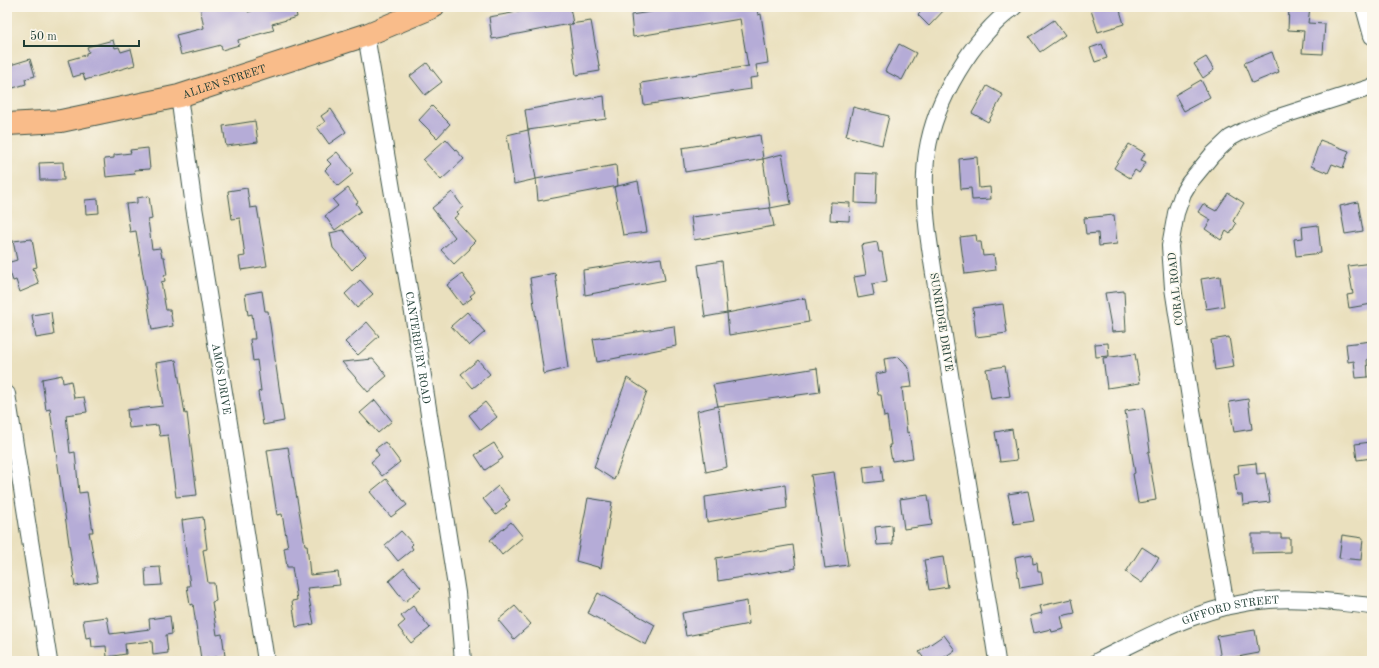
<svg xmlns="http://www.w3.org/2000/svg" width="1379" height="668" font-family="'Old Standard TT',serif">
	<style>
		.building { fill: #b5acd7 }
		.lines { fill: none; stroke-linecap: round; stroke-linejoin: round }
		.minor-casing { stroke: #3d5549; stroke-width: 18 }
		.primary-casing { stroke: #3d5549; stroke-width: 24 }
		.minor { stroke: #fff; stroke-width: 16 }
		.primary { stroke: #f9bc8a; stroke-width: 22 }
		.labels { text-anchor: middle; stroke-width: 3; stroke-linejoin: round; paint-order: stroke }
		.street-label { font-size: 11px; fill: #1f3d34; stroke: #fbf7ec }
	</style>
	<rect width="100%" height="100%" fill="#fbf7ec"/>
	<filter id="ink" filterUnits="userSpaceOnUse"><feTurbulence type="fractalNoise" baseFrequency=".025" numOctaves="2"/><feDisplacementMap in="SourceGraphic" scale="8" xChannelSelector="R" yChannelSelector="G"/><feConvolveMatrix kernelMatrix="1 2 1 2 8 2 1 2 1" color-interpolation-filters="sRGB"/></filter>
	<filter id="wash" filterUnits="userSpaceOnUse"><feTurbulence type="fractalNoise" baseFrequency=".012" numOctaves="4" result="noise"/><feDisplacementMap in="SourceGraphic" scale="16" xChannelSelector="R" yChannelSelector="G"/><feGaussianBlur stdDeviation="0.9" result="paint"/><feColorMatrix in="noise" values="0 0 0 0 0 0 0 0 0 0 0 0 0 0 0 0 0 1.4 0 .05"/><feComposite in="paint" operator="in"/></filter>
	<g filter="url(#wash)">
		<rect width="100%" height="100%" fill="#eae0be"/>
		<g id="blocks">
			<!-- building -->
			<g class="building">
				<polygon points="200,7 248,7 248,12 265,7 295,7 297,17 272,24 274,30 238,40 239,45 222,50 221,45 181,55 176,35 204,28"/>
				<polygon points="547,7 570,7 573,24 570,24 591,21 600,71 576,75 569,24 492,39 489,17"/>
				<polygon points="682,7 757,7 758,15 761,14 768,63 756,65 758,77 750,78 751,89 644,105 641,83 749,66 748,66 740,19 633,37 631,15"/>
				<polygon points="925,7 947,7 929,26 918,15"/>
				<polygon points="1090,7 1119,7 1124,24 1098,32"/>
				<polygon points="1289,7 1310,7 1308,23 1325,24 1323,54 1302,53 1304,31 1288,30"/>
				<polygon points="1054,20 1065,35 1040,52 1029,37"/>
				<polygon points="113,40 115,48 119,47 121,52 131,49 135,65 85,80 83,74 73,77 68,60 86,55 86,53 89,52 87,47"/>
				<polygon points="899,44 916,53 902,80 885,71"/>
				<polygon points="1102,44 1107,58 1095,62 1090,48"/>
				<polygon points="1272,52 1279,72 1252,83 1244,63"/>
				<polygon points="1206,57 1214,70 1203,78 1194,64"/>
				<polygon points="30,59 35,76 25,79 26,84 10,89 7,80 7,66"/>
				<polygon points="427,63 442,82 425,95 410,76"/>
				<polygon points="1201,80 1210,97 1184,111 1175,95"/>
				<polygon points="987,86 1003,95 988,122 972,113"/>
				<polygon points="604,96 606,119 528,130 525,110"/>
				<polygon points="432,106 450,124 437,138 419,120"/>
				<polygon points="853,107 889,116 882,145 846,136"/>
				<polygon points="331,109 346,132 329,144 317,127 325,122 321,116"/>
				<polygon points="255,121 258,142 226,146 223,126"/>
				<polygon points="528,130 536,179 514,184 507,135"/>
				<polygon points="760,135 763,159 685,172 682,148"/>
				<polygon points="446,139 464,159 441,180 423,160"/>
				<polygon points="1320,140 1349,151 1343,168 1332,164 1328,173 1311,166"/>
				<polygon points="1129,144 1145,153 1141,160 1146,162 1139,173 1135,170 1130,178 1114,168"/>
				<polygon points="148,148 150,169 134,170 135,174 106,177 104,159 114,158 114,155 131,153 130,150"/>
				<polygon points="337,152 352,170 351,171 353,174 338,186 325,170 331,164 327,160"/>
				<polygon points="782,154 791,204 770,208 763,159"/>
				<polygon points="977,157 979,188 990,187 991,199 972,200 971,188 961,189 959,159"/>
				<polygon points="63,162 64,180 40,180 39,163"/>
				<polygon points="616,165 618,186 538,201 536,179"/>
				<polygon points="856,173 877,174 876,204 855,203"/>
				<polygon points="638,181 647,232 623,235 614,187"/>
				<polygon points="247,188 250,208 257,207 267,266 241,270 239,257 245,256 240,218 232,219 228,191"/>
				<polygon points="348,188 358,202 356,203 361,211 335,230 325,216 338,206 333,200"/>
				<polygon points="452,192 463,207 457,212 459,214 454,218 475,241 469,247 470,249 454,264 441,250 455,237 432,208"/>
				<polygon points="1228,193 1244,203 1233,221 1236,224 1230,234 1226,231 1221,240 1205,229 1211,220 1198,212 1203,204 1216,211"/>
				<polygon points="149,196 152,219 148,220 152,249 160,248 162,257 164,257 167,275 164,275 165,281 161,282 166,310 170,310 173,326 152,330 136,231 130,232 126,204 137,203 137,198"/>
				<polygon points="98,199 99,213 86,214 85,200"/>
				<polygon points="831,202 850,203 849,221 830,220"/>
				<polygon points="1358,202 1363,231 1345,234 1340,206"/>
				<polygon points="770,208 774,226 694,240 691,217"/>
				<polygon points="1114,215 1117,244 1099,246 1098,233 1086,234 1084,218"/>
				<polygon points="1318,225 1321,253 1296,256 1294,239 1303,238 1302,227"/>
				<polygon points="343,230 366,256 352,270 333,248 330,233"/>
				<polygon points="976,235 977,242 981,242 983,256 994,255 996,270 965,274 960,237"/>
				<polygon points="32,239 37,267 33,268 39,284 20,292 16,280 13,281 7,263 17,260 13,241"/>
				<polygon points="877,242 879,252 882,252 887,281 872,284 874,295 858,298 854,277 866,275 861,245"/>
				<polygon points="661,258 665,280 585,295 583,270"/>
				<polygon points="722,261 727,313 705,317 698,265"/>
				<polygon points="1372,263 1372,304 1349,308 1347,295 1353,294 1348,266"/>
				<polygon points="555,273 568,368 544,374 530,278"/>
				<polygon points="462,274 475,292 470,296 472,298 462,305 447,285"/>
				<polygon points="1220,276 1224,306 1206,309 1201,279"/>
				<polygon points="360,280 373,294 357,308 345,294"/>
				<polygon points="262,291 265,311 268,311 284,421 263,425 258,392 261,391 257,360 253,361 250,339 255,339 252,314 248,315 245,294"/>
				<polygon points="1124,291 1126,331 1112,332 1105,293"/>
				<polygon points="805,298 809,322 729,335 727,313"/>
				<polygon points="1003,304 1007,333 976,337 973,308"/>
				<polygon points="51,312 54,335 36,338 32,315"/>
				<polygon points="467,312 485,332 469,346 451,326"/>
				<polygon points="367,322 379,336 358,355 345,342"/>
				<polygon points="674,326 676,346 597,362 593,339"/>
				<polygon points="1229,337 1234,367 1215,370 1211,340"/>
				<polygon points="1372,341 1372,359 1367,359 1368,377 1356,378 1354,361 1348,362 1346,344"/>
				<polygon points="1108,343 1109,356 1096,357 1095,344"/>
				<polygon points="1135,354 1140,383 1107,388 1103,358"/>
				<polygon points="899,357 905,363 910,372 912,387 902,388 907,433 909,432 913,458 892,461 889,445 891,445 887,416 884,417 881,395 878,395 875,376 876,374 886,372 884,359"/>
				<polygon points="373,359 387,376 368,392 342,362"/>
				<polygon points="176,360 185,414 187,413 197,495 176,497 168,435 160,436 158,425 129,428 127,410 163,406 156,363"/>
				<polygon points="478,360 490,374 473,388 461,374"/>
				<polygon points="1005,366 1010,396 991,399 986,369"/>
				<polygon points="817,368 820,392 718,406 713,385"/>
				<polygon points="62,375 63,383 71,381 74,398 84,397 87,412 66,415 70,453 75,452 79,493 87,492 93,532 89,532 98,582 75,586 50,409 46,410 42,379"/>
				<polygon points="627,378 647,391 614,480 594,467"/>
				<polygon points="1248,399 1252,429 1234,432 1229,402"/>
				<polygon points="375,400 392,421 378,433 360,413"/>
				<polygon points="485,402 497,417 481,430 469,415"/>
				<polygon points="718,406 727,467 706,472 697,411"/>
				<polygon points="1144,408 1150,451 1148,452 1156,500 1138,503 1133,474 1135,473 1125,411"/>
				<polygon points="1012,429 1017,460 1000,462 995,432"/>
				<polygon points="385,442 400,462 382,476 371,462 379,455 375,449"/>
				<polygon points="1371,442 1372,458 1357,460 1355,444"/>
				<polygon points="494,443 503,458 485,470 475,455"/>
				<polygon points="288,447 305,545 307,545 310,575 338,572 340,585 307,588 314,624 296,627 292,601 297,600 292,567 287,567 284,548 288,547 282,514 277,515 267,450"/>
				<polygon points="1256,463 1257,474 1265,473 1270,502 1243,505 1242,495 1237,495 1234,474 1239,473 1238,465"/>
				<polygon points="881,465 883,481 865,483 863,467"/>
				<polygon points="834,472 848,565 825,568 811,475"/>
				<polygon points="386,479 407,505 391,517 370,492"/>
				<polygon points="785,485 787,508 707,522 705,497"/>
				<polygon points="498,486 510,500 505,504 507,506 496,515 483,499"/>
				<polygon points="1028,491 1034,521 1014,524 1008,494"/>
				<polygon points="928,495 932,525 904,529 900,499"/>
				<polygon points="588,498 612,502 601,568 576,561"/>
				<polygon points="203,517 207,549 203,550 208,583 214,583 216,601 212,602 217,635 222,634 225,656 201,659 193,604 190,605 187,586 190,586 182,520"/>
				<polygon points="511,522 523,537 502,555 490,540"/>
				<polygon points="892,525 893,544 877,545 875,527"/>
				<polygon points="401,531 413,544 411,546 413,549 398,561 385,545"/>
				<polygon points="1252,534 1281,534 1281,538 1290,538 1290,552 1252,553"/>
				<polygon points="1342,535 1363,538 1361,560 1339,558"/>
				<polygon points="793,545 796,568 718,581 716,558"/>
				<polygon points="1142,547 1159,558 1142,583 1126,572"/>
				<polygon points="1032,554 1033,564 1037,563 1038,572 1041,572 1043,584 1020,588 1015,557"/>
				<polygon points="943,557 948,587 929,590 924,560"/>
				<polygon points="160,567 162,585 146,586 145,568"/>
				<polygon points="404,568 421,588 405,602 389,581"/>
				<polygon points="598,593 655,625 646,645 588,613"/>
				<polygon points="1072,599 1075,613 1061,616 1064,629 1052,632 1051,629 1034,633 1030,616 1042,613 1040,606"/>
				<polygon points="747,601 749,624 686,636 682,613"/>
				<polygon points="413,606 430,628 411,643 398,627 405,621 401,616"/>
				<polygon points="515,606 531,624 514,639 498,620"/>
				<polygon points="170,616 172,634 166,635 168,653 153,655 152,641 125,644 126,654 107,657 106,646 92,647 91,637 86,638 83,620 107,617 110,634 150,629 149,619"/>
				<polygon points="1255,630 1259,653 1221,660 1217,636"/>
				<polygon points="944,635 955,650 939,661 926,661 919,652"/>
			</g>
		</g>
	</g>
	<g filter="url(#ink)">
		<use href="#blocks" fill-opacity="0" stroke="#3d5549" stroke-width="1"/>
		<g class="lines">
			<defs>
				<g id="minor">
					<polyline points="1364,7 1372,36"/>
					<path id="s1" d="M366,35L414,319L457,593L463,661"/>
					<path id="s2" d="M179,96L194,207L229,423L266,661"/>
					<polyline points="7,394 49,661"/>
					<polyline points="1226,606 1190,398 1173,288 1170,246 1176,213 1183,193 1189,183 1212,155 1230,138 1243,131 1272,119 1372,87"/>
					<path d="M997,661C980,548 959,436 942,323C934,269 919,206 927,152C935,100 972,38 1014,7"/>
					<path id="s3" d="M1098,661C1153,634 1206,604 1269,600C1303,597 1338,603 1372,606"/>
				</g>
				<g id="primary">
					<path id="s4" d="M7,124L61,121L179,96L366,35L433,7"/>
				</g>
			</defs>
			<!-- minor casing -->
			<use href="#minor" class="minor-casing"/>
			<!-- primary casing -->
			<use href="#primary" class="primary-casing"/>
			<!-- minor -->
			<use href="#minor" class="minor"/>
			<!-- primary -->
			<use href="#primary" class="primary"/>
		</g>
	</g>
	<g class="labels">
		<!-- street labels -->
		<g class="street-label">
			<text dy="4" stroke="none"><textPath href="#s4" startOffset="222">ALLEN STREET</textPath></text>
			<text transform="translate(1175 289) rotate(-96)" y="4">CORAL ROAD</text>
			<text transform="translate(942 322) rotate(81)" y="4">SUNRIDGE DRIVE</text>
			<text dy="4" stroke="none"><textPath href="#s1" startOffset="317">CANTERBURY ROAD</textPath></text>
			<text dy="4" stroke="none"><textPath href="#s2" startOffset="286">AMOS DRIVE</textPath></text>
			<text dy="4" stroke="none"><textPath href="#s3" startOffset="143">GIFFORD STREET</textPath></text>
		</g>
	</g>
	<!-- margin -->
	<rect width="1379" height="668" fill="none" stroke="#fbf7ec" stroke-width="24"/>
	<!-- scale -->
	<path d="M24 40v6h115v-6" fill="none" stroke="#1f3d34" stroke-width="2"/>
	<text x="30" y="40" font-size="12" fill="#1f3d34" stroke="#fbf7ec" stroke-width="3" paint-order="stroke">50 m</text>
</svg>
